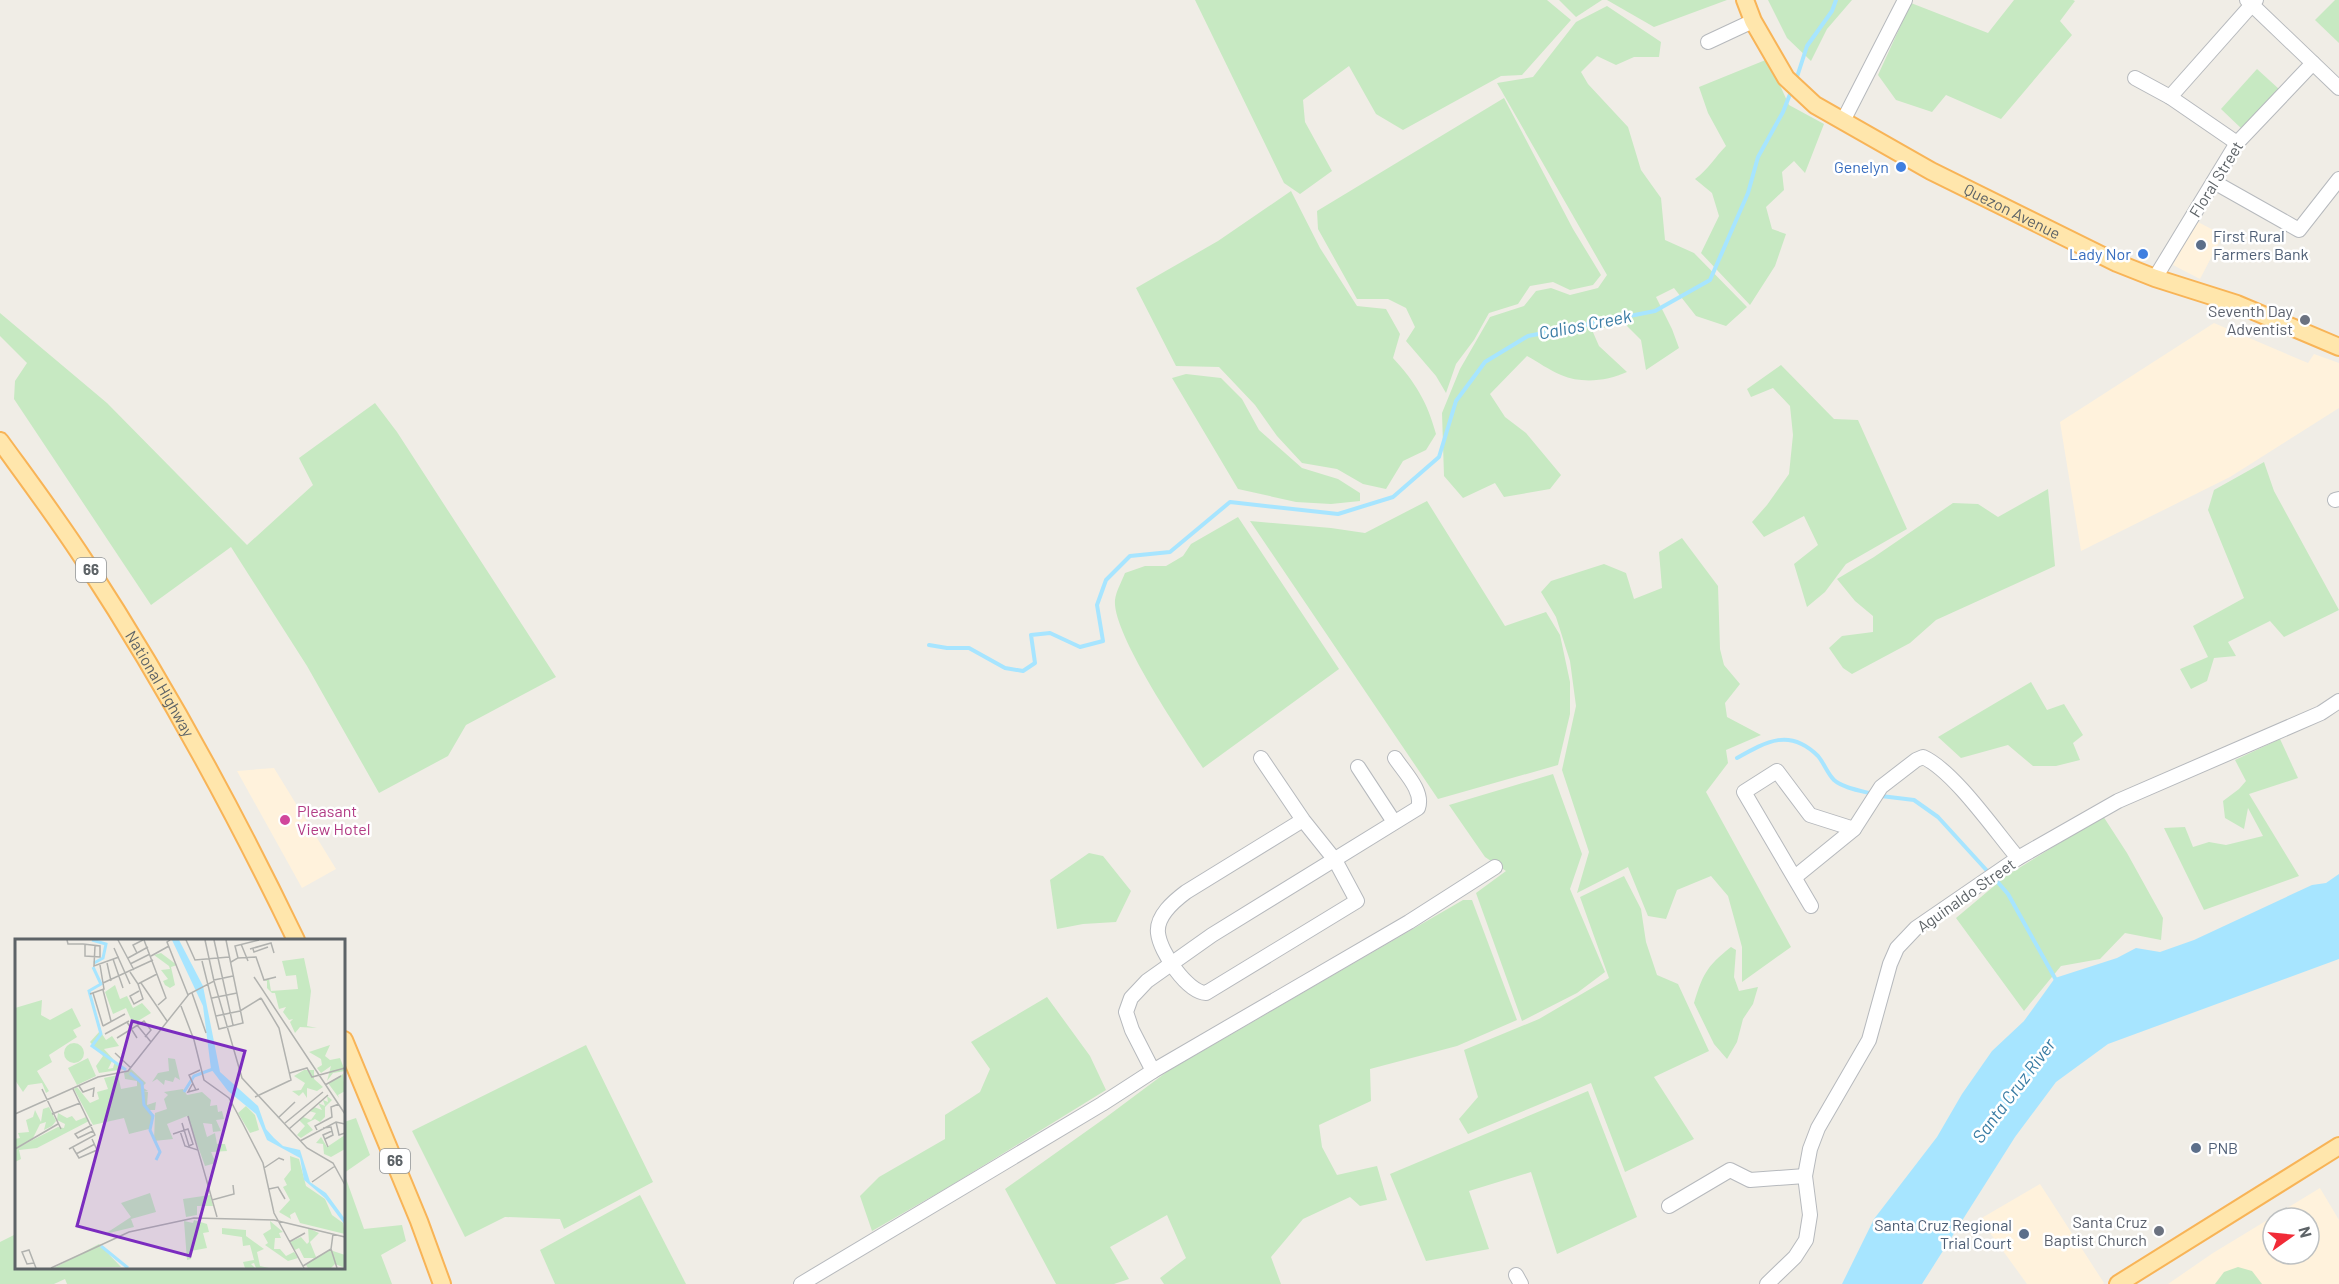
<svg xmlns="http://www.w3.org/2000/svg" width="2339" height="1284" font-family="Barlow,sans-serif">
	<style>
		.commercial { fill: #fff2dc; fill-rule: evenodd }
		.green { fill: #c7e9c2 }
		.water { fill: #a7e5ff }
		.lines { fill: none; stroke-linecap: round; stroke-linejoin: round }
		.stream { stroke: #a7e5ff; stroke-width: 4 }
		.minor-casing { stroke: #b6b9bd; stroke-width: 16 }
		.major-casing { stroke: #f8b457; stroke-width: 20 }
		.minor { stroke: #fff; stroke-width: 14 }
		.major { stroke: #ffe6ac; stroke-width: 16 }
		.shop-dot { fill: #3f7fe0; stroke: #fff; stroke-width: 2 }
		.service-dot { fill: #5c6f8a; stroke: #fff; stroke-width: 2 }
		.worship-dot { fill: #6b7280; stroke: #fff; stroke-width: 2 }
		.hotel-dot { fill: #d1479c; stroke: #fff; stroke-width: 2 }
		.labels { text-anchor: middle; stroke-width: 5; stroke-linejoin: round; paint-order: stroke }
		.shield { fill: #fff; stroke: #8e9295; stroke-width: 1.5 }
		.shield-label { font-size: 15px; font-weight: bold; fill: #5d6367 }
		.shop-label { font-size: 16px; fill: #366cbe; stroke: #fff; text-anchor: end }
		.street-label { font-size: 16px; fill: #5d6367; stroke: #fff }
		.service-label { font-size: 16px; fill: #4e5e75; stroke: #fff; text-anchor: start }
		.worship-label { font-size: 16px; fill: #5b616d; stroke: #fff; text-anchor: end }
		.hotel-label { font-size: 16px; fill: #b23c85; stroke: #fff; text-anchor: start }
		.water-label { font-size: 18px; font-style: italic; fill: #397ca4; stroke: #fff }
		.inset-river { fill: none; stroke: #a7e5ff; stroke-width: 3 }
		.inset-road { fill: none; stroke: #b1b2af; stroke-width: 1.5 }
		.view { fill: #7b2cbf; fill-opacity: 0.15; stroke: #7b2cbf; stroke-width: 3 }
		.inset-edge { fill: none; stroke: #5d6367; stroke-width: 3 }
	</style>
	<rect width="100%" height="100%" fill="#f0ede6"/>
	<!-- commercial -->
	<g class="commercial">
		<polygon points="2196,221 2223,235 2200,279 2173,265"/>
		<polygon points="2214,323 2308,363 2314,354 2339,363 2339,408 2230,477 2081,551 2060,422"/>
		<polygon points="274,768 336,869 302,888 237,771"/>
		<polygon points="2040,1184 2104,1283 2103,1284 2027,1284 1980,1219"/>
		<path d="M2320,1188L2339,1220V1284H2168L2213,1253ZM2273,1218H2309V1254H2273Z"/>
	</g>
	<!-- green -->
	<g class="green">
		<polygon points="1195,0 1547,0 1571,20 1522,75 1501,76 1403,130 1376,114 1349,66 1303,100 1305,122 1332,171 1300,194 1284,183"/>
		<polygon points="1559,0 1602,0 1576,17"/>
		<polygon points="1607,0 1727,0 1654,27"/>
		<polygon points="1768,0 1852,0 1827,29 1811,61 1787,38"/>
		<polygon points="2014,0 2073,0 2075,1 2060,21 2072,35 2001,119 1946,95 1932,112 1896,100 1878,75 1911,3 1988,33"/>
		<polygon points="2335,0 2339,0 2339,43 2315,20"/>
		<path d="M1607,6L1661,42L1659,57H1634L1616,65L1597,56L1581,72L1588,84L1628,127L1641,170L1661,198L1665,240L1694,253L1747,307L1726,326L1696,316L1674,288L1656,297L1672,329L1679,348L1646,370L1641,340L1625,324L1592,330L1599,346L1627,372C1607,381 1582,384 1561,375C1549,370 1538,362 1527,356L1490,394L1505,417L1526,433L1561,475L1550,489L1504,497L1495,483L1463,498L1444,476L1442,413L1460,369L1490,317L1524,306L1536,291L1551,288L1570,295L1598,288L1607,275L1497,83L1533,77L1576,22Z"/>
		<path d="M1768,59L1789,105L1824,124L1805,173L1794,161L1782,172L1784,190L1766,207L1772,229L1786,234L1775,266L1750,305L1701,253L1719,216L1712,193L1695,179C1708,170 1715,157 1726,146L1708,113L1699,87Z"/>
		<polygon points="2257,69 2280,90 2243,130 2221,109"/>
		<polygon points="1504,98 1573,229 1601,275 1593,285 1570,290 1553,282 1530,286 1518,304 1489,313 1474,340 1456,364 1446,393 1436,376 1406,341 1415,327 1406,308 1388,299 1357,299 1318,229 1317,211"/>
		<path d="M1291,191L1320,248L1357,306L1386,309L1400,334L1393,358C1415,382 1427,401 1436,434L1426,450L1403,461L1386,489L1363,484L1337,469L1302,463L1277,436L1255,405L1219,367L1176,366L1136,288L1218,241Z"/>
		<polygon points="0,313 107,403 247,545 313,485 299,458 375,403 397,432 556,677 466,725 448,756 379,793 307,666 231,547 151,605 14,399 15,381 27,363 0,336"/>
		<polygon points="1781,365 1834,419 1858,420 1907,529 1846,564 1825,592 1807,607 1794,564 1818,545 1804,516 1764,537 1752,522 1767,505 1789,474 1793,435 1790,406 1773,388 1751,397 1747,389"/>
		<polygon points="1186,374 1221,378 1242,399 1259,430 1302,468 1338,479 1360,493 1360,501 1331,504 1296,502 1238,489 1172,378"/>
		<polygon points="2264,462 2274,491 2339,610 2284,637 2270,621 2228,642 2236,656 2214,658 2207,681 2191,689 2180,669 2208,657 2193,626 2244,598 2208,510 2214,490"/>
		<polygon points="2048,489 2055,566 1936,620 1910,643 1852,674 1843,668 1829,648 1842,636 1873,632 1873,616 1855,601 1837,579 1874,557 1953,503 1978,504 1998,517"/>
		<polygon points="1427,501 1505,626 1546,612 1560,635 1570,682 1570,714 1558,765 1438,799 1250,521 1331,528 1365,533"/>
		<path d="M1238,517L1339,669L1203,768C1183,737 1112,634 1115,600C1116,591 1122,581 1125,573L1145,566H1166L1183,556L1191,544Z"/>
		<polygon points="1682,538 1718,586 1720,649 1724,665 1740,684 1725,703 1727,717 1761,735 1726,750 1728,763 1706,792 1791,947 1742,982 1742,947 1728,896 1711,876 1677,890 1666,919 1648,916 1628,867 1577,893 1589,852 1562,770 1576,706 1570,661 1556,617 1541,592 1551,581 1604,564 1626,573 1634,599 1662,588 1659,552"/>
		<polygon points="2031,682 2047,710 2064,704 2083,735 2073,743 2080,760 2056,766 2033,766 2008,745 1961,758 1938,737"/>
		<polygon points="2280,739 2298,778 2249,794 2299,876 2204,910 2164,828 2185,827 2193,847 2209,842 2226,845 2263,836 2248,808 2244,829 2225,818 2223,801 2239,789 2246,781 2235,760"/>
		<polygon points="1553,774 1582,854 1570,889 1605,972 1577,993 1522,1021 1476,893 1506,871 1485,857 1449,805"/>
		<polygon points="2103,816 2127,853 2163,918 2161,940 2125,933 2100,959 2061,966 2024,1011 1956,918 2006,876"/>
		<polygon points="1089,853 1103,856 1131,891 1116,922 1083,924 1057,929 1050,880"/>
		<polygon points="1624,876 1641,909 1646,942 1657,975 1678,984 1709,1051 1654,1077 1694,1139 1625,1172 1591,1083 1468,1134 1459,1119 1478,1097 1464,1050 1539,1019 1609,978 1580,897"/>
		<polygon points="1463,900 1472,900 1517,1020 1457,1046 1370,1069 1371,1101 1319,1125 1322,1147 1337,1175 1377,1166 1387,1200 1360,1206 1350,1197 1303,1219 1271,1257 1281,1284 1164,1284 1160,1278 1186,1258 1167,1215 1110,1247 1129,1279 1114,1284 1056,1284 1005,1189 1105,1118 1168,1071"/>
		<path d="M1731,947L1736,950L1734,977L1739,991L1758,987L1753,1004L1743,1019L1737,1042L1727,1059L1714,1044L1694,1003C1703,974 1706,967 1731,947Z"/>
		<polygon points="1047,997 1090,1056 1106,1090 950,1186 872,1231 860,1196 879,1177 945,1139 945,1115 980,1092 990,1069 971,1042"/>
		<polygon points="586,1045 653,1182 564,1229 560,1219 505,1217 465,1237 412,1131"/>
		<polygon points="1588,1091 1637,1217 1557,1254 1531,1172 1469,1191 1489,1249 1426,1261 1390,1174"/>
		<polygon points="356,1118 370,1155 344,1173 364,1229 402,1225 406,1241 381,1255 392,1284 67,1284 65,1279 54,1284 0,1284 0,1242 16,1234 16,1268 344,1268 344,1122"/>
		<polygon points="640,1195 686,1284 555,1284 540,1250"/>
		<polygon points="2238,1267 2252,1271 2262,1284 2215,1284 2224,1272"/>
	</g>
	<!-- water -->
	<polygon class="water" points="2339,874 2339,959 2108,1044 2056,1082 2015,1137 1922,1284 1842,1284 1874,1219 1937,1137 1962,1094 1992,1051 2024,1021 2055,978 2117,958 2136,948 2160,952 2194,940 2312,885 2326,883"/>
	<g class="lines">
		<!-- stream -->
		<g class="stream">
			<polyline points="1796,80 1807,46 1832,11 1836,0"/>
			<polyline points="929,645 947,648 969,648 1005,668 1023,671 1035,663 1031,635 1050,633 1080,647 1103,641 1097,605 1106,580 1130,556 1170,552 1230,502 1338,514 1393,497 1439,457 1456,401 1485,362 1528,336 1655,311 1710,280 1748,193 1758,157 1783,112 1792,89"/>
			<path d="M1737,758C1767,741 1790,728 1818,756C1824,763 1827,773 1834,780C1843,788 1862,791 1873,794"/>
			<polyline points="1881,796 1914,800 1938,817 1990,874"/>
			<polyline points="1995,879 2008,894 2056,980"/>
		</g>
		<defs>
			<g id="minor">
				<polyline points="2247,0 2339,88"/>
				<polyline points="1708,42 1753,21"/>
				<polyline points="2135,78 2170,97 2237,143"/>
				<polyline points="2170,97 2256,0"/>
				<polyline points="1843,121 1905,0"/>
				<polyline points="2214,182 2299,230 2339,179"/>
				<polyline points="2155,278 2237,143 2313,63"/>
				<polyline points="2335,500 2339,499"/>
				<path d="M1261,758L1303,820L1335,860L1357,901L1206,993C1187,992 1160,952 1158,933C1156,916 1174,901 1186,892L1303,820"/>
				<polyline points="1358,767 1394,822"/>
				<path d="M1795,877L1854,829L1881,787L1916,760L1923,757C1954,771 1995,831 2018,858"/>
				<polyline points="1811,906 1744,792 1777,771 1810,815 1854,829"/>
				<polyline points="1153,1071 1409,922 1495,867"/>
				<polyline points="1669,1206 1730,1170 1750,1180 1805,1176"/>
				<polyline points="1516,1275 1521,1284"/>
				<path d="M801,1284L1102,1104L1153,1071L1132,1030L1126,1012L1131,998L1147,981L1212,935L1418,808C1424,791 1404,772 1395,758"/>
				<polyline points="1767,1284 1795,1257 1806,1240 1810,1215 1805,1176 1810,1149 1818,1128 1869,1040 1890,964 1897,948 1916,928 2018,858 2118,801 2321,713 2339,701"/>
			</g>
			<g id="major">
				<path id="s1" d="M1745,0L1753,21L1786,78L1815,105L1931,171L2117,263L2155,278L2237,304L2339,347"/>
				<path id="s2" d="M0,441C29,481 59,521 86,563C165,684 234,811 296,940"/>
				<polyline points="344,1040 419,1221 442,1284"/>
				<polyline points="2118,1284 2339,1146"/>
			</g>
		</defs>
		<!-- minor casing -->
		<use href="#minor" class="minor-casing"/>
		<!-- major casing -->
		<use href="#major" class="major-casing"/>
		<!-- minor -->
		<use href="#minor" class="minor"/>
		<!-- major -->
		<use href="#major" class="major"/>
	</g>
	<!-- markers -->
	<g class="shop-dot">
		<circle cx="1901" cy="167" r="6"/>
		<circle cx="2143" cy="254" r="6"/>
	</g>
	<g class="service-dot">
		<circle cx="2201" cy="245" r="6"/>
		<circle cx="2196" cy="1148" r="6"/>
		<circle cx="2024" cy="1234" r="6"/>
	</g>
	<g class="worship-dot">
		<circle cx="2305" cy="320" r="6"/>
		<circle cx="2159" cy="1231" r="6"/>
	</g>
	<circle class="hotel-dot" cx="285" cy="820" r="6"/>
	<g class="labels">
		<!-- shield labels -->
		<g class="shield">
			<rect x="76" y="558" width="30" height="24" rx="4.5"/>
			<rect x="380" y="1149" width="30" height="24" rx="4.5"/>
		</g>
		<g class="shield-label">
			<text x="91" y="575">66</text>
			<text x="395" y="1166">66</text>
		</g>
		<!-- shop labels -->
		<g class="shop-label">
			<text x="1889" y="173">Genelyn</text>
			<text x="2131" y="260">Lady Nor</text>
		</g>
		<!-- street labels -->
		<g class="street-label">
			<text transform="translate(2216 179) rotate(-58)" y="6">Floral Street</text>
			<text dy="6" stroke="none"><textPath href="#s1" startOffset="352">Quezon Avenue</textPath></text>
			<text dy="6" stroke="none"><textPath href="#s2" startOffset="291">National Highway</textPath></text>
			<text transform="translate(1966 895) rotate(-35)" y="6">Aguinaldo Street</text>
		</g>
		<!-- service labels -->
		<g class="service-label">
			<text x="2213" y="242">First Rural<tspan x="2213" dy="18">Farmers Bank</tspan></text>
			<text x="2208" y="1154">PNB</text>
			<text x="2012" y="1231" text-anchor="end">Santa Cruz Regional<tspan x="2012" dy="18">Trial Court</tspan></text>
		</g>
		<!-- worship labels -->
		<g class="worship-label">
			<text x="2293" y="317">Seventh Day<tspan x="2293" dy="18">Adventist</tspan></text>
			<text x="2147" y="1228">Santa Cruz<tspan x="2147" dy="18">Baptist Church</tspan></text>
		</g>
		<!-- hotel labels -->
		<g class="hotel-label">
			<text x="297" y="817">Pleasant<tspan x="297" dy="18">View Hotel</tspan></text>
		</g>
		<!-- water labels -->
		<g class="water-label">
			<text transform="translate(1585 325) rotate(-11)" y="6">Calios Creek</text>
			<text transform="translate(2014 1091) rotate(-53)" y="6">Santa Cruz River</text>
		</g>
	</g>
	<!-- overview -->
	<g transform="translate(15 939)">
		<rect width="330" height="330" fill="#f0ede6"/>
		<path d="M146,14L162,26L156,28L160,46L155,49L150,46L148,42L153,40L146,31L155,30L154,27L139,16ZM289,19L296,52L292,87L302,89L285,88L280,94L275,83L278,80L274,81L268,73L271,68L264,70L260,54H257L252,49V42H249L254,40L256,52L283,50L281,36L271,37L267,22ZM100,46L105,60L112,57L118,69L127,64L136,74L118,85L111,69L98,75L90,53ZM27,61L26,76L35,81L57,69L66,87L58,91L62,98L34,116L37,123L22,132L34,152L31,154L27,144L13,146L8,153L0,141V69ZM85,92L91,101L97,97L104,107L89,110L98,120L93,130L98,129L100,122L110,130L84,134L81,127L88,117L75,103ZM49 114a10 10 0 1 1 20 0a10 10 0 1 1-20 0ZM315,106L310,117L315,121L325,119L330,132L318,134L312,142L316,127L306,134L302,129L307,126L306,120L294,113ZM73,119L81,137L62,146L53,129ZM153,119L160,120L165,141L160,138L158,143L150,141L149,146L142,140L137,143L143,134L154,132ZM116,130L131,144L127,148L133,152L129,153H133L132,166L141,163L140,171H134L138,180L134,190L114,195L109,179L78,186L59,150L62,148L75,164L84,160L82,153L93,150L89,139L103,136L106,150L122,147V142L110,140L109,134ZM289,131H299V140L308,148L302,152L292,149V159L288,153L284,157L277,152L286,151L290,144L279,137ZM328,135L330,152L323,156L324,159L313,144ZM168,150L172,156L187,153L196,161L195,167L202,166L203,173L207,172L209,180L201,181L206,192L198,193L197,185L188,184L192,198L200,194L202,205H210L212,212L196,213L201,224L190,227L172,177L152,185L158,200L139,202L140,174L152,170L149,160L153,156L149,153ZM312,157L317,161L310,168V178L305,183L300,180L292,184L298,191L286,199L282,196L290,187L284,181L288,178L296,181L301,174L294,172L299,168L307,171L303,164L310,167L308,161L313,163ZM231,167L240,176L244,191L235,194L223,174ZM34,168L41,182L37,187L29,191L31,183L25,185L17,201L0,209V200L5,199L3,194L14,193L11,181L18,178L20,171L26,183L28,170ZM43,174L52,179L57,177L61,182L71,178L74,182L22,209L4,211L6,220L0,223V210L43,188L49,189L50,185L42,181ZM330,196V210L316,218L309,215L308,205L301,204L306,198L312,208ZM275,217L284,220L291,247L310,260L317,276L328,284L330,295L285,284L280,273L275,276L276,280L264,273L275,261L268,248L272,246L269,240L276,231ZM135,254L141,273L116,280L119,288L90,295L116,278L106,264ZM195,256L198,267H182V276L171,278L168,260ZM179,281L192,285L194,293L188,294L192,309L176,312V320L172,321L169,282L178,284ZM255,282L268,293L264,294L266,299H260L259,310H265L271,317L279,313L283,319L273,322L250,306L253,304L248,295L256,290ZM207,289L231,291V297L249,310L242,313L245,327L254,329H241L239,324L236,325L240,329H230L228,323L239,321L235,306L228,307L227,298L207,295ZM293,289L304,294L295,303L301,318L315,311L330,316V329L320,325L316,329H293L291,326L299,319H289L284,309L280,311L275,303L286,298L292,305L294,303ZM84,305L106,328L39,329Z" fill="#c7e9c2"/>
		<path d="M157,1H164L188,47L205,133L243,167L251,190L259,199L268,207L285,211L295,243L311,254L330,280V286L310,259L289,241L285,219L252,201L241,175L213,152L196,130L188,67Z" fill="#a7e5ff"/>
		<path class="inset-river" d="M77,1L91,5L88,19L79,24M78,28L86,45L74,52L86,95L77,107L111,131M115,134L127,144L129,166L138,177L135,191L145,213L141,221M169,153L179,137L198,130M86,307L113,329"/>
		<path class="inset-road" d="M52,1L53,5H68L85,7V18L70,17V6M103,1L119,31M129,1L151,59L143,66M155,1L152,3L173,56M171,1L180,21L214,18M190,1L199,42M199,1L218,86M226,5L233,22M80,7L79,27L104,18M99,9L115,45M235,10L256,4L259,14M238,10L239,13L253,8M122,14L118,6L128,1M136,17L154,7M113,19L133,8M223,19L241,18L249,41L261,38M98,20L108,49M187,22L204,90L228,84L211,1M216,23L223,19L220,7L244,1M92,24L96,42M115,25L135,15M115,33L123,45L142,35M239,38L330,175M199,41L218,37M88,44L138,21M126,44L152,82M123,45L128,60L119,65L115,57L124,52M88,51L96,82M78,54L88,87M177,54L191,94M75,55L89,50L85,26M197,59L222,54M166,67L179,101L189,141L214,159L228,185L248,224L259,274L289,329M201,77L225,72L246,59M112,83L122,99M122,86L136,103M88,87L110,75M90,95L114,82M102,99L129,82L136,91L130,98M100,114L116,129M275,134L292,129L297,138L330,129M178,144L173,153L184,150M310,146L326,137M64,147L68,153L79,149L78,158M27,150L46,190M181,151L174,136L185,131M240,158L276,141L264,89L246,59M0,175L83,138L113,132L174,55L199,42L227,139L292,209L318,224L330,246M37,175L65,164M173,177L183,211M263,179L280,163M321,183L324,196L330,194M167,184L174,207M270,184L308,153M77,186L60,195L63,199L78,192M308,189L316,188L318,196L310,200M274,190L313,156M302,191L300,187L317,178L316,168L324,165M165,192L170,207L183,211L202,278M158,195L173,190L178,205L174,207M285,202L321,183L330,185M313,208L308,196L317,192M58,209L64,219L82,211L77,200M0,210L43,185M54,210L80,196L58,150M61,215L80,205M249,229L264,219L269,221M297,243L320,227M254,250L263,248L270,260M197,261L219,255L218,246M274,303L290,294M316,310L322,329M19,324L12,325L7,313L14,311L19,324L21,329M288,327L316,310L318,295M36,329L114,293L179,279L259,281L330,298"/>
		<path class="view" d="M117,82L230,112L175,317L62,287Z"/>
		<rect width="330" height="330" class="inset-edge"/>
	</g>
	<!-- north arrow -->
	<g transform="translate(2291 1236) rotate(75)"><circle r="28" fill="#ffffff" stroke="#bec1c2" stroke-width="1.5"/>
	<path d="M0-4.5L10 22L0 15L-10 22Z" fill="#f12b37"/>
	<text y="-9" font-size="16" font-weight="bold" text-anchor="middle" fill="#5d6367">N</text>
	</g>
</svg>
